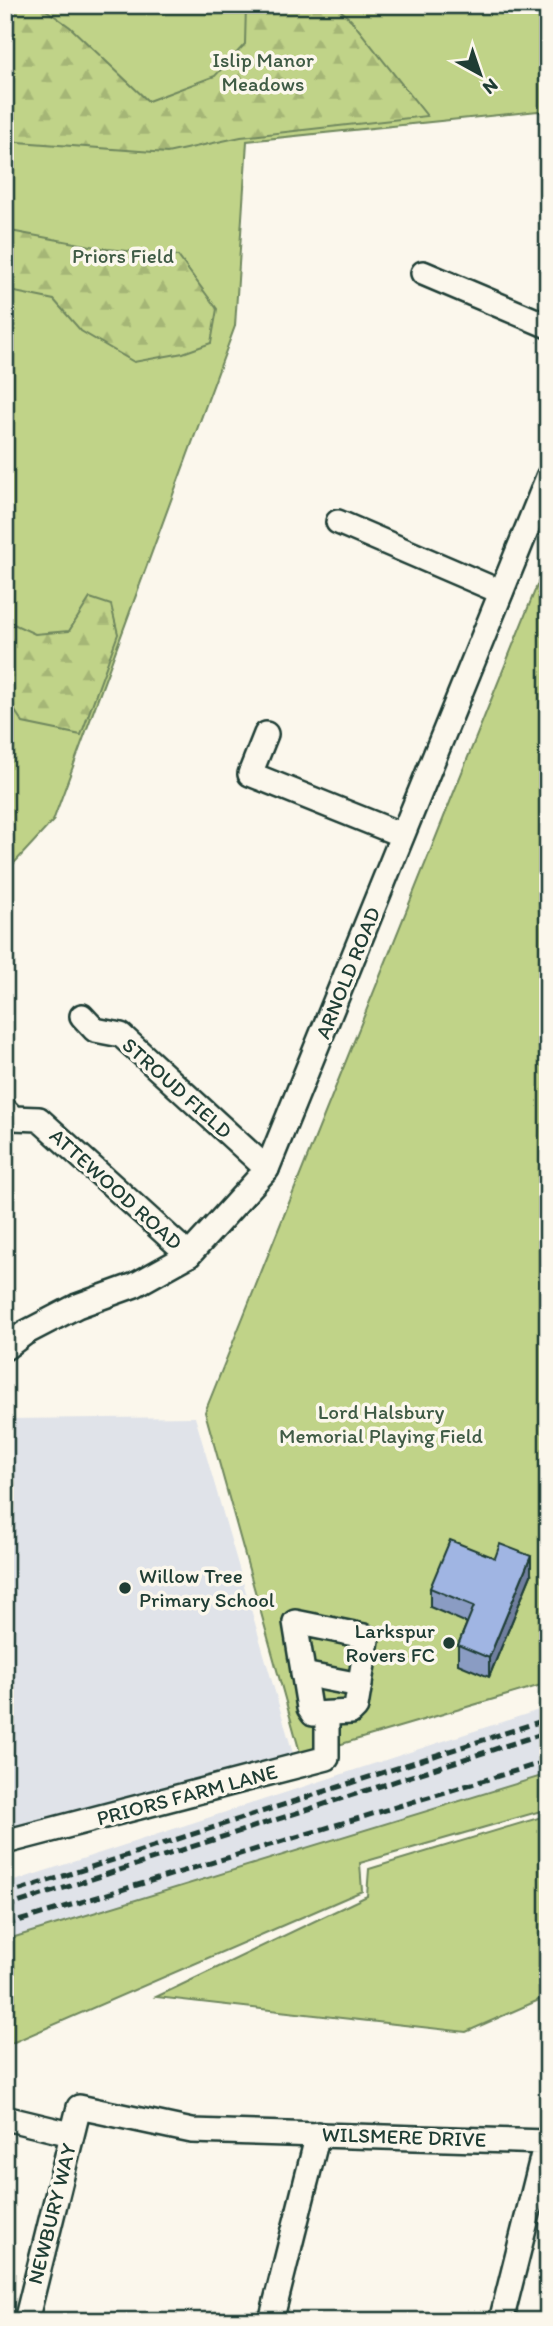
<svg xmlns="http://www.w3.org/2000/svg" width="553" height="2326" font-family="Itim,sans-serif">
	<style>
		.built { fill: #e0e3e9 }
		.green { fill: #c0d388; stroke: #70885e; stroke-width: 2 }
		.forest { fill: url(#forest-firs); stroke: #70885e; stroke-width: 2 }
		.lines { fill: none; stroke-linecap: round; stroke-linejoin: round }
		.minor-casing { stroke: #1f3d34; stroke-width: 28 }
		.minor { stroke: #fbf7ec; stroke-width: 23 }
		.rail { stroke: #1f3d34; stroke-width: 5; stroke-dasharray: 10 5; stroke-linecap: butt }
		.wall { fill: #8a9cc3; stroke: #1f3d34; stroke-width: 2 }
		.shaded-wall { fill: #707f9f; stroke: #1f3d34; stroke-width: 2 }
		.building { fill: #a0b5e3; stroke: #1f3d34; stroke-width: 2 }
		.poi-dot { fill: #1f3d34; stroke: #fbf7ec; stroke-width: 2.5 }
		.labels { text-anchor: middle; stroke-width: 7; stroke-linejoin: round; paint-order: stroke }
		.park-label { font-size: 21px; fill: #3f5b45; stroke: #fbf7ec }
		.street-label { font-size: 21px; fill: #1f3d34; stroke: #fbf7ec }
		.poi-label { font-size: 21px; fill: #1f3d34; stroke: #fbf7ec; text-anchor: start }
	</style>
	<defs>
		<pattern id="forest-firs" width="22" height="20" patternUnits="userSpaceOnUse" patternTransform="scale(1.75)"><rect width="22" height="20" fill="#c0d388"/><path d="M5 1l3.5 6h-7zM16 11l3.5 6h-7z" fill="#a5b676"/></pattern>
	</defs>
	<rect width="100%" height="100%" fill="#fbf7ec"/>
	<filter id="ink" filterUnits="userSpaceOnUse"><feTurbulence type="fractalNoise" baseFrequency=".0143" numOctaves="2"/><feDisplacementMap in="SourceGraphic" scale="14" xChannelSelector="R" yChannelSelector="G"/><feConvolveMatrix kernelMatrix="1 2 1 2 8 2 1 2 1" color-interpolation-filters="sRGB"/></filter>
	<g filter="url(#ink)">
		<!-- built -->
		<g class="built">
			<polygon points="195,1417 294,1757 5,1837 5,1419"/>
			<polygon points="548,1707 548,1774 5,1940 5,1884"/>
		</g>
		<!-- green -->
		<g class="green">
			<polygon points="5,5 548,5 548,115 538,111 247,141 235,326 53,821 5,873"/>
			<polygon points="548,558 548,1683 301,1756 205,1412"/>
			<polygon points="548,1774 548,1809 360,1863 362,1891 5,2046 5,1940"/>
			<polygon points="548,1815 548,1996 466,2032 156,1997 367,1896 369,1869"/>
		</g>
		<!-- forest -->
		<g class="forest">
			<polygon points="5,5 39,5 70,27 148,101 215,76 245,44 246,5 335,5 351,20 427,116 241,137 167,153 5,141"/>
			<polygon points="5,230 107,249 178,256 217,309 211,343 183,353 134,362 81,331 54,300 5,290"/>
			<polygon points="90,598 111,605 118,634 81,735 23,723 5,696 5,620 35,634 69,631"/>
		</g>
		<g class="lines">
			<defs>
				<g id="minor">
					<polyline points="423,273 548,326"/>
					<polyline points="338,522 501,592"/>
					<polyline points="266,734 250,774 402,835"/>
					<polyline points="82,1016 95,1030 121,1035 267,1169"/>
					<polyline points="5,1110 13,1118 39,1119 189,1255"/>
					<polyline points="5,1348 25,1333 77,1306 135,1285 189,1255 267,1169 548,477"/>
					<polygon points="295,1622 364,1636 367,1640 356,1707 351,1712 313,1714 309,1708"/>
					<polyline points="303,1674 360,1685"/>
					<polyline points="5,1842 327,1758 327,1716"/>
					<polyline points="5,2118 71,2134"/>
					<polyline points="26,2321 79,2107 192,2131 546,2142 501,2321"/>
					<polyline points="271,2321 318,2134"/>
				</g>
			</defs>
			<!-- minor casing -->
			<use href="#minor" class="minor-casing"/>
			<!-- minor -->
			<use href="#minor" class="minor"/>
			<!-- rail -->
			<g class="rail">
				<polyline points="5,1895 548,1719"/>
				<polyline points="5,1907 548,1732"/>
				<polyline points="5,1925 548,1761"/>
			</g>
		</g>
		<!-- wall -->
		<polygon class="wall" points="531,1575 489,1677 458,1664 458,1645 467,1623 430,1607 430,1588"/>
		<!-- shaded-wall -->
		<polygon class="shaded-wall" points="531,1556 531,1575 489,1677 489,1658"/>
		<!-- building -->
		<polygon class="building" points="450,1540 495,1558 500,1544 531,1556 489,1658 458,1645 474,1606 430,1588"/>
	</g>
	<!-- markers -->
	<g class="poi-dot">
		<circle cx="125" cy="1588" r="7"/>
		<circle cx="449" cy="1643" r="7"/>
	</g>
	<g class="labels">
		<!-- park labels -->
		<g class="park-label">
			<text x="263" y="67">Islip Manor<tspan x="263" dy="24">Meadows</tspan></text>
			<text x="123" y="263">Priors Field</text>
			<text x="381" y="1419">Lord Halsbury<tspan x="381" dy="24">Memorial Playing Field</tspan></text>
		</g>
		<!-- street labels -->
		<g class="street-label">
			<text transform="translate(348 973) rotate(-68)" y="7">ARNOLD ROAD</text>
			<text transform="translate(177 1088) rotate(42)" y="7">STROUD FIELD</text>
			<text transform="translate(116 1189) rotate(42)" y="7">ATTEWOOD ROAD</text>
			<text transform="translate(187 1795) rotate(-15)" y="7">PRIORS FARM LANE</text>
			<text transform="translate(404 2137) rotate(2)" y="7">WILSMERE DRIVE</text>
			<text transform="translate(52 2214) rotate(-76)" y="7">NEWBURY WAY</text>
		</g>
		<!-- poi labels -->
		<g class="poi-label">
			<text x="139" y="1583">Willow Tree<tspan x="139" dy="24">Primary School</tspan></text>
			<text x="435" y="1638" text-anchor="end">Larkspur<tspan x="435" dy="24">Rovers FC</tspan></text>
		</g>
	</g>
	<!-- margin -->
	<rect width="553" height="2326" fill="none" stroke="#fbf7ec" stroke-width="28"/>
	<rect x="14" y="14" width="525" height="2298" fill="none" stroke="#1f3d34" stroke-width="2.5" filter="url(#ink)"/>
	<!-- north arrow -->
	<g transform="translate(480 74) rotate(140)" stroke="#fbf7ec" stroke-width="5" paint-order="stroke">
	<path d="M0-5L12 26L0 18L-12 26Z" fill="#1f3d34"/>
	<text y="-10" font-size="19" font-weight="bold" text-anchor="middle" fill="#1f3d34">N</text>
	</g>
</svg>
